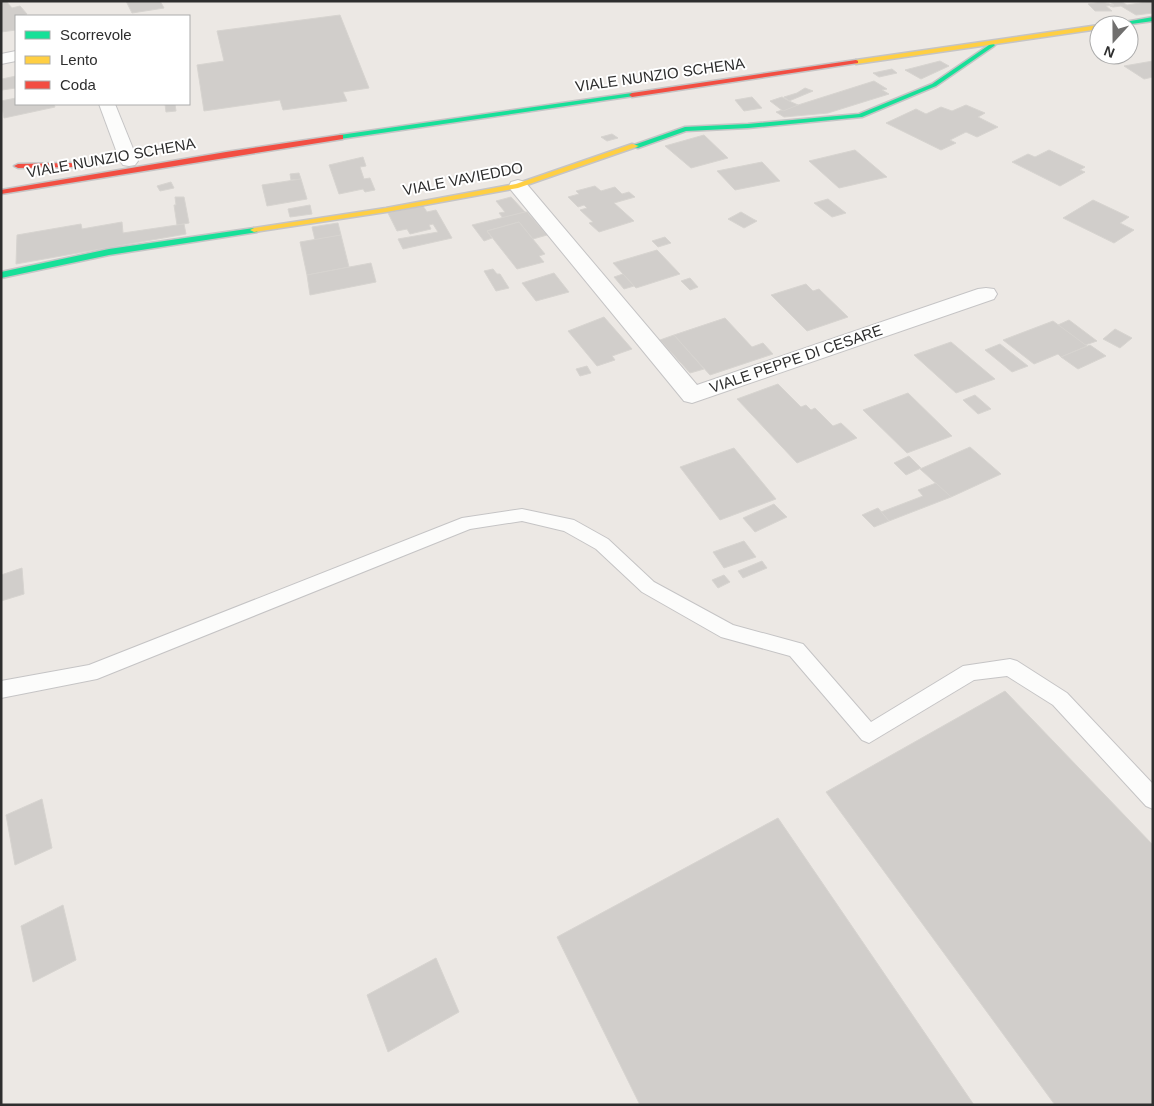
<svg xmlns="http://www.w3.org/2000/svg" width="1154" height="1106" font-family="Arial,sans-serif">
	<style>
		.building { fill: #d1cecb; stroke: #d7d4d0 }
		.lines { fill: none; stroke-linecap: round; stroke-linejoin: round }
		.lane-casing { stroke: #c5c4c5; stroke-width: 2 }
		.street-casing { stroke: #c5c4c5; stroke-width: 2 }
		.fast-casing { stroke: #c5c4c5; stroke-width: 3 }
		.slow-casing { stroke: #c5c4c5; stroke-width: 3 }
		.jam-casing { stroke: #c5c4c5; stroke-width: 3 }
		.lane { fill: #fcfcfb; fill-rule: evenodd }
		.street { fill: #fcfcfb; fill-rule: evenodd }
		.fast { fill: #16e098; fill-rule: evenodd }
		.slow { fill: #ffcf43; fill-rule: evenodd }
		.jam { fill: #f24e42; fill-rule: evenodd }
		.labels { text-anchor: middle; stroke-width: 4; stroke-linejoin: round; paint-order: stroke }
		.far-street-label { font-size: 15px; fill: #2e2e2e; stroke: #fff }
	</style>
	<rect width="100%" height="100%" fill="#ece8e4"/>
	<!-- building -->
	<g class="building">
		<polygon points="1,1 6,1 12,8 20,6 27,14 23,16 16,16 16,30 1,32"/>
		<polygon points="126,1 160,1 164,8 132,13"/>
		<polygon points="1126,1 1122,2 1127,5 1153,1 1153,13 1136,15 1121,6 1113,7 1110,6 1114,5 1110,2 1102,2"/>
		<polygon points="1102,2 1114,5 1106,6 1112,11 1095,11 1088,4"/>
		<polygon points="340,15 369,88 343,92 347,101 283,110 280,100 204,111 197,65 224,61 217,31"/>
		<polygon points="940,61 949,66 921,79 905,70"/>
		<polygon points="1153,61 1153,77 1144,79 1124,66"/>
		<polygon points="892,69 897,73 879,77 873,73"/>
		<polygon points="16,76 16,88 2,90 2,79"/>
		<polygon points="874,81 887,89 882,90 889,94 828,113 784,117 776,112"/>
		<polygon points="805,88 813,91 789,101 784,97 797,93"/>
		<polygon points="752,97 762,108 744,111 735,100"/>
		<polygon points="782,97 789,101 798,105 783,111 770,101"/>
		<polygon points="16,98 16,104 54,104 55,107 4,118 1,101"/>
		<polygon points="165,104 175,104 176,111 166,112"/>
		<polygon points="966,105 985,113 978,117 998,127 977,137 966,132 950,140 956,143 941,150 886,123 916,109 926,114 941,107 952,111"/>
		<polygon points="612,134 618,138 607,141 601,137"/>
		<polygon points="704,135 728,158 691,168 665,146"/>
		<polygon points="855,150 887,177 839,188 809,161"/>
		<polygon points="1049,150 1085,167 1080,170 1085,172 1060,186 1012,162 1028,154 1035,157"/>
		<polygon points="363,157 366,166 360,167 364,179 370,178 375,190 365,192 363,189 339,194 329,165"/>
		<polygon points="762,162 780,181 735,190 717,171"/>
		<polygon points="299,173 301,179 291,180 290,174"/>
		<polygon points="301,179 307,199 267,206 262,185"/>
		<polygon points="171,182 174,188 160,191 157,186"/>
		<polygon points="595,186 601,191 615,187 622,194 629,192 635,197 614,203 634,221 599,232 589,223 593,222 580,210 587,208 584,205 578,207 568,197 579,194 576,191"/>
		<polygon points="175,197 184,197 189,223 177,225 174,205 176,205"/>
		<polygon points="511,197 525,212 503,218 499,213 505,212 496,201"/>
		<polygon points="828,199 846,213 832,217 814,203"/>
		<polygon points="1093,200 1129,217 1120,223 1134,230 1114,243 1063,218"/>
		<polygon points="310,205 312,214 290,217 288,209"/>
		<polygon points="423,206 427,212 436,210 452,238 403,249 398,239 438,232 433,224 429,225 431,229 410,234 407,229 397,231 388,213"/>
		<polygon points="525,212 527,212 547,235 533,239 519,222 487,231 492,238 484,241 472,225"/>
		<polygon points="741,212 753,219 757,221 744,228 728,219"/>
		<polygon points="122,222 123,233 184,224 186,234 16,264 17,235 81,224 82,229"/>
		<polygon points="519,222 545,254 539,256 544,262 517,269 487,231"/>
		<polygon points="338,223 341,235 315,240 312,227"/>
		<polygon points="341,235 349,267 307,275 300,242"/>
		<polygon points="665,237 671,243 658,247 652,241"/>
		<polygon points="657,250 680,274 636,288 613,263"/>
		<polygon points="371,263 376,282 310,295 307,275"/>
		<polygon points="493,269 497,274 500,274 509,288 496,291 484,271"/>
		<polygon points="554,273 569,292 536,301 522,283"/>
		<polygon points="623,274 634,286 624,289 614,277"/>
		<polygon points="690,278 698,287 690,290 681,281"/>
		<polygon points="806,284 813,291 819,289 848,317 807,331 771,295"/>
		<polygon points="604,317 632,349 612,356 615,360 597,366 568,331"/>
		<polygon points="725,318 752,347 763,343 773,354 710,375 674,335"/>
		<polygon points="1069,320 1097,341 1085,345 1058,325"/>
		<polygon points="1053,321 1087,346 1061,357 1058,354 1034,364 1003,340"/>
		<polygon points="1115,329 1132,338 1120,348 1103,339"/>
		<polygon points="674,335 704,369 690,373 660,340"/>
		<polygon points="951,342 995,379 956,393 914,355"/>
		<polygon points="1000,344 1028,366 1012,372 985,350"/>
		<polygon points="1090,345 1106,356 1078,369 1061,357"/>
		<polygon points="587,366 591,373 580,376 576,369"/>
		<polygon points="778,384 801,407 806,405 811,410 815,408 833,426 841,423 857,438 797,463 737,399"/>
		<polygon points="908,393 952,436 907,453 863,410"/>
		<polygon points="975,395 991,409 978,414 963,400"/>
		<polygon points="970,447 1001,474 951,497 920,469"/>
		<polygon points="734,448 776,499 720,520 680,467"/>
		<polygon points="909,456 921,468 906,475 894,463"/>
		<polygon points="936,483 951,497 889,521 881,512 923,496 918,490"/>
		<polygon points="774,504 787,517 755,532 743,518"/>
		<polygon points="878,508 889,521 874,527 862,515"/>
		<polygon points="744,541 756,557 724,568 713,552"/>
		<polygon points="762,561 767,568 743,578 738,571"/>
		<polygon points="22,568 24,594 1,601 1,575"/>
		<polygon points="724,575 730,582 718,588 712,580"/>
		<polygon points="1005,691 1153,845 1153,1105 1055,1105 826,792"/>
		<polygon points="42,799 52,848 15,865 6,815"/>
		<polygon points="778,818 974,1105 640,1105 557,937"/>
		<polygon points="63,905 76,960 33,982 21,926"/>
		<polygon points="436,958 459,1012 388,1052 367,995"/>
	</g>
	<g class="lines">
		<defs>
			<polygon id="lane" points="522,509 574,520 608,539 654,582 733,625 803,644 871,722 963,666 1010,659 1017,661 1067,693 1153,784 1153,809 1146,806 1053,705 1007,676 974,680 869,743 862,740 790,656 721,637 642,592 596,549 564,531 522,521 470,529 97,679 1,698 1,681 89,665 462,518"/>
			<g id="street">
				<polygon points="16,51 16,61 1,64 1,54"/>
				<polygon points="99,104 115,104 138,161 135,165 129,166 123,165 120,161"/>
				<polygon points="518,180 525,182 697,385 978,289 986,288 994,289 997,294 994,299 692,403 684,401 511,190 509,186 511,182"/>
			</g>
			<g id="fast">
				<polygon points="1153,17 1153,21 1124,25 1108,25"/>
				<polygon points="992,43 995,45 994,46 936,86 862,117 748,128 686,131 638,148 631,146 685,127 748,124 859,114 932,84"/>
				<polygon points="632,93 634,94 634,96 340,139 336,137 340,135"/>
				<polygon points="254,228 258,230 257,232 109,255 1,278 1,272 109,249"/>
			</g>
			<g id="slow">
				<polygon points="1099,25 1099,29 856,64 853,62 856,60"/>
				<polygon points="632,144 639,146 518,188 386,212 254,232 250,230 254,228 386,208 516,184"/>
			</g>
			<g id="jam">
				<polygon points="856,60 858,61 858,63 632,97 629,95 632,93"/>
				<polygon points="340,135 343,135 343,139 1,194 1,190 226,152"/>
				<polygon points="70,163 73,163 73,167 18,168 14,166 18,164"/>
			</g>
		</defs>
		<!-- lane casing -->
		<use href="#lane" class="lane-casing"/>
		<!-- street casing -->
		<use href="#street" class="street-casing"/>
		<!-- fast casing -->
		<use href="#fast" class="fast-casing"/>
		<!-- slow casing -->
		<use href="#slow" class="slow-casing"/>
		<!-- jam casing -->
		<use href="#jam" class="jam-casing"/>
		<!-- lane -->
		<use href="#lane" class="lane"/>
		<!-- street -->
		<use href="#street" class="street"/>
		<!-- fast -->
		<use href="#fast" class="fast"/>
		<!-- slow -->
		<use href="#slow" class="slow"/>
		<!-- jam -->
		<use href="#jam" class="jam"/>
	</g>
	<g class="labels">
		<!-- far-street labels -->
		<g class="far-street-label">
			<text transform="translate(660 75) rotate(-8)" y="5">VIALE NUNZIO SCHENA</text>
			<text transform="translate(111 158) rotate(-10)" y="5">VIALE NUNZIO SCHENA</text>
			<text transform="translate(463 179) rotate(-11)" y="5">VIALE VAVIEDDO</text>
			<text transform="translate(796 359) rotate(-19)" y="5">VIALE PEPPE DI CESARE</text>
		</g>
	</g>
	<!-- border -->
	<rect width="1154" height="1106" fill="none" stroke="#2e2e2e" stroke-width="5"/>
	<!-- legend -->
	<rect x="15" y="15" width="175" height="90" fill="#ffffff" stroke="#ababab"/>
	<rect x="25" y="31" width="25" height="8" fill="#16e098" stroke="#ababab"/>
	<text x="60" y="40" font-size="15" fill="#2e2e2e">Scorrevole</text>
	<rect x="25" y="56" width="25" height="8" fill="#ffcf43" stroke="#ababab"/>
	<text x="60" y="65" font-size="15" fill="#2e2e2e">Lento</text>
	<rect x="25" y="81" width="25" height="8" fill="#f24e42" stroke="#ababab"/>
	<text x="60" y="90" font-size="15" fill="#2e2e2e">Coda</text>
	<!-- north arrow -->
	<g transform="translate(1114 40) rotate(201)"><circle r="24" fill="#ffffff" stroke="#ababab"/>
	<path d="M0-4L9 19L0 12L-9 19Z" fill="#706f6e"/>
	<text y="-8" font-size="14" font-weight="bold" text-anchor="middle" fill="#2e2e2e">N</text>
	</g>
</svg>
